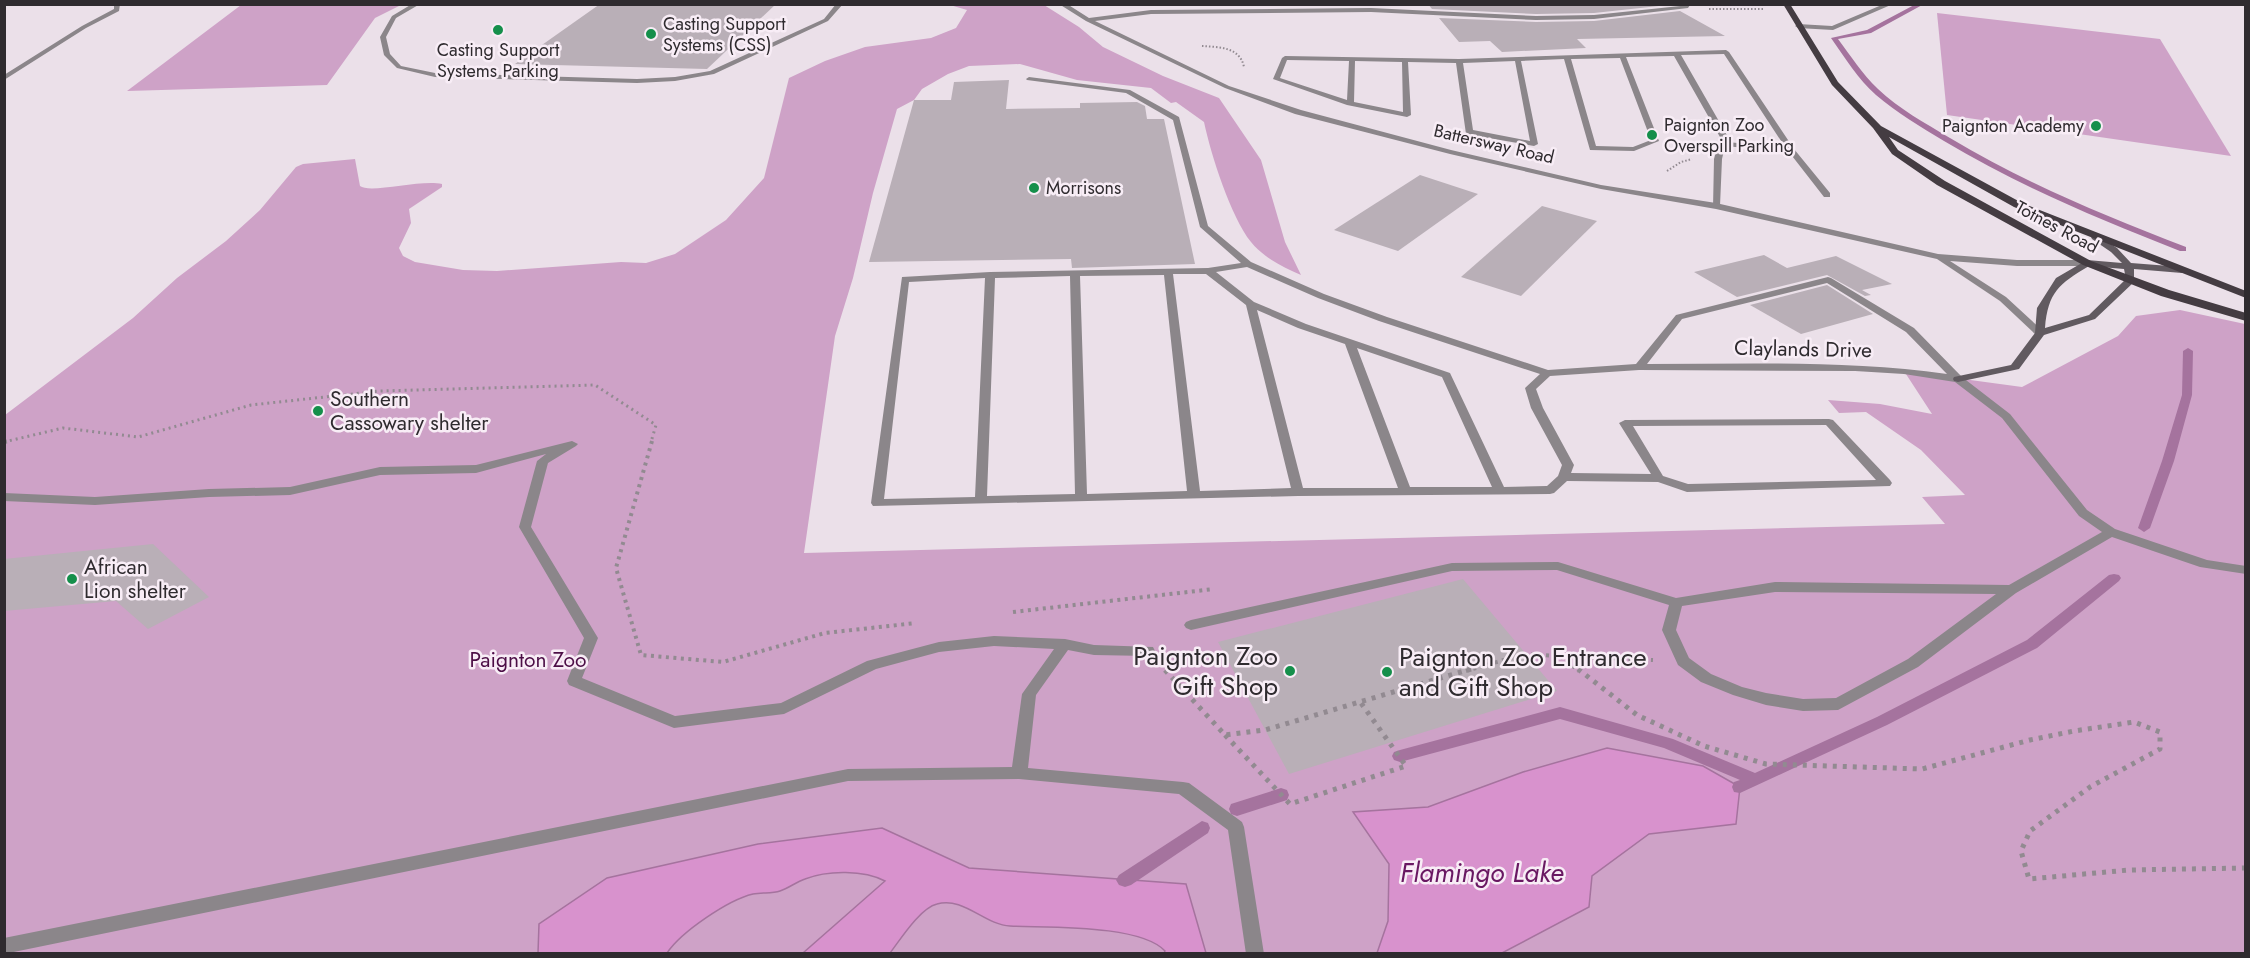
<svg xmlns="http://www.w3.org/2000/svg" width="2250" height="958" font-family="Jost,sans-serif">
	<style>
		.green { fill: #cea2c7 }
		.water { fill: #d892cd; stroke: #a5739e; stroke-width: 1.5 }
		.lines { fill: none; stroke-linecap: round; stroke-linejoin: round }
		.stream { fill: #a5739e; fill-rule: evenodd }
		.building { fill: #b9afb7 }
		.path-far3 { stroke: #928a91; stroke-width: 2; stroke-dasharray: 1.5 2; stroke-linecap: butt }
		.path-far2 { stroke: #928a91; stroke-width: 3; stroke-dasharray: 2 4; stroke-linecap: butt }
		.path-far1 { stroke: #928a91; stroke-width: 4; stroke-dasharray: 3 4.5; stroke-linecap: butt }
		.path { stroke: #928a91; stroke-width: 5; stroke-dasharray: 4 6; stroke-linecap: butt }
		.lane { fill: #8b868a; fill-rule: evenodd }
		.street { fill: #8b868a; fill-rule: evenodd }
		.secondary { fill: #615a60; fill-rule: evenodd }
		.primary { fill: #443c42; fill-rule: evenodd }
		.poi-dot { fill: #158f4b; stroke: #f8edf6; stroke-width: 2 }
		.labels { text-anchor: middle; stroke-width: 5; stroke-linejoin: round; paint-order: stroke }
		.far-poi-label { font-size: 18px; fill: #2f2b2f; stroke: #f8edf6; text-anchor: start }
		.far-street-label { font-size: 18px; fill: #2f2b2f; stroke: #f8edf6 }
		.street-label { font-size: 21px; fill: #2f2b2f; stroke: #f8edf6 }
		.poi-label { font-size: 21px; fill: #2f2b2f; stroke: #f8edf6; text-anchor: start }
		.park-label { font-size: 21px; fill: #4c0e46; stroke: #f8edf6 }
		.near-poi-label { font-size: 26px; fill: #2f2b2f; stroke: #f8edf6; text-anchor: end }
		.near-water-label { font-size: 27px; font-style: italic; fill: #691862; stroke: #f8edf6 }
	</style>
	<rect width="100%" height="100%" fill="#ebe0e9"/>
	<!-- green -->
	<g class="green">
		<polygon points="241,5 241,4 401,5 375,18 327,85 127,91"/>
		<path d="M950,5H1044L1079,27L1103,47L1163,76L1219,98L1261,160L1285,242L1301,275C1283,267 1264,258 1251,242C1231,217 1211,155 1204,122L1176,102L1171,103L1151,88L1077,80L1020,64L969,66L948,74L922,89L914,100L897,109L873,193L853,278L835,336L804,553L1945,524L1922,497L1965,495L1921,450L1866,412L1839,413L1828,400L1880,404L1932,414L1904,371L2022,387L2118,336L2136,316L2180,310L2245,324V953H5V415L133,318L177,278L226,241L260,210L296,167L303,164L355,159L360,186C370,194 421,179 442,184V187L409,209L411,223L399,248L403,256L415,262L463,270L497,271L621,262L646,263L675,254L726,220L764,178L789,78L825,61L865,47L931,38L956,28L967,10Z"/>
		<polygon points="1937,13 2160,39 2231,156 1947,115"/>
	</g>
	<!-- water -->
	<g class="water">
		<polygon points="1607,748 1703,766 1740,787 1736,824 1649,834 1592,876 1589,907 1502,953 1377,953 1388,921 1389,864 1353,812 1428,807 1523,772"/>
		<path d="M882,828L969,868L1186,884L1206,953H1164L1165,951C1140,924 1047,928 1010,926C985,925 963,896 937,904C920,908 900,940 890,953H803L885,881C864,870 828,870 805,879C796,882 789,888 780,891C772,894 762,892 753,894C728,900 681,932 667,953H538L539,924L607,878L758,844Z"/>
	</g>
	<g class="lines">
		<!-- stream -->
		<g class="stream">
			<path d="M1916,4H1924L1871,33L1838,39C1851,56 1862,74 1878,89C1899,109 1925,123 1950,138C2025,183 2105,216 2186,247V251H2180C2099,219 2019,186 1944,141C1921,127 1897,113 1876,95C1858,79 1845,58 1831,38L1867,30Z"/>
			<polygon points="2188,348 2193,351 2192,395 2174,461 2150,528 2144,532 2138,528 2162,461 2182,395 2183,351"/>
			<polygon points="2114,574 2119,575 2121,578 2119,581 2037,648 1887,725 1740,793 1734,792 1732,787 1734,782 1740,780 1664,748 1560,719 1400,762 1394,760 1392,756 1394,752 1400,750 1560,707 1673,739 1755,773 1877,717 2027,640 2109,575"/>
			<polygon points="1281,788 1287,790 1289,795 1287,800 1237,816 1231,814 1229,809 1231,804"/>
			<polygon points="1202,821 1208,823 1210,828 1208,833 1131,885 1125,887 1119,885 1116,880 1119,875"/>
		</g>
	</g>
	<!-- building -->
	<g class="building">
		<polygon points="600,4 776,4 707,69 515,64"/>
		<polygon points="1428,4 1668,4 1668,5 1594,13 1536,14 1432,9"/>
		<polygon points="1680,11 1725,36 1577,39 1586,48 1502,52 1490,41 1459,42 1439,18 1536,22 1594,21"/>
		<polygon points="1009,80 1006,109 1080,108 1080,103 1137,102 1145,106 1147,119 1164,119 1195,264 1072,268 1071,259 869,262 914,100 951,100 954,82"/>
		<polygon points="1420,175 1478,194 1398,251 1334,230"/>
		<polygon points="1542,206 1597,221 1521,296 1461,277"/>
		<polygon points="1764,255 1787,268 1836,256 1892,284 1862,290 1871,295 1865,296 1827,275 1737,297 1694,272"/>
		<polygon points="1827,285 1873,314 1801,334 1750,305"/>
		<polygon points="153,544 209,597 148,629 116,601 4,611 4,559"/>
		<polygon points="1463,579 1557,691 1289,774 1218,642"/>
	</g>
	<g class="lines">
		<!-- path-far3 -->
		<g class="path-far3">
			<polyline points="1709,9 1765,9"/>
			<path d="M1202,46C1219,47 1240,47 1244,67"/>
			<polyline points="1667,171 1681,162 1692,159"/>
		</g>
		<!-- path-far2 -->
		<polyline class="path-far2" points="4,442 63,428 138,437 251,405 380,391 595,385 656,425 651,442"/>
		<!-- path-far1 -->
		<g class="path-far1">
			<polyline points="652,441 616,568 641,655 723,662 825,633 916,623"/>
			<polyline points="4,442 10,441"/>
			<polyline points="1013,612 1214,589"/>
			<polyline points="1561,656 1653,660"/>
			<polyline points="1466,671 1524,654 1560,656 1579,671"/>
		</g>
		<!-- path -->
		<g class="path">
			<polyline points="1578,669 1637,715 1704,746 1766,764 1922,769 2030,740 2074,731 2134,722 2160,732 2160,749 2090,787 2030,831 2021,851 2029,879 2129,870 2246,868"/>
			<polyline points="1165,670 1225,735 1265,730 1471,669"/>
			<polyline points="1225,735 1290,804 1406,766 1361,703"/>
		</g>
		<!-- lane -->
		<g class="lane">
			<polygon points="412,4 420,4 396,18 386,37 390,54 401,66 435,73 637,79 675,77 710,71 824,19 836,4 843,4 828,21 714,74 675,81 637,83 435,77 397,68 384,55 380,37 392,16"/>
			<polygon points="1884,4 1893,4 1833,30 1798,28 1795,26 1798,24 1832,26"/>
			<path d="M1726,50L1729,52L1794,149L1830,193V197H1824L1789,152L1725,146L1722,159L1720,206L1713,208L1714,159L1720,137L1674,56L1626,57L1659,141L1634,151L1590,150L1564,59L1521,61L1538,144L1534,146L1466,134L1456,63L1408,62L1411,115L1407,117L1347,105L1273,79L1282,58L1285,56L1459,59ZM1724,54L1785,147L1726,142L1728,137L1681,55ZM1620,58L1651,140L1633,147L1596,146L1571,59ZM1287,60L1349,61L1347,100L1280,78ZM1355,61L1402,62L1403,112L1354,102ZM1515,61L1530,141L1473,130L1463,63Z"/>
			<path d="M1029,77L1130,90L1179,117L1208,226L1251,262L1324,294L1387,317L1548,370L1636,364L1676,315L1828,277L1831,278L1914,328L1962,377L2010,414L2087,510L2115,529L2207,560L2246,566V574L2200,567L2112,537L2016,593L1918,667L1838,710L1803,711L1766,705L1733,695L1701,682L1678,665L1662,630L1669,605L1557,570L1452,571L1191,630L1186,628L1184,625L1186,622L1191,620L1452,563L1558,562L1676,598L1775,582L2009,585L2102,532L2079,516L2002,418L1955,382L1904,374L1855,371L1639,370L1550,376L1536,389L1543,408L1574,465L1571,473L1651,474L1619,423L1625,420L1829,419L1833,420L1890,480L1892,483L1890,486L1687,492L1658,482L1567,481L1554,493L1550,494L1298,496L873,506L871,503L902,277L990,272L1208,268L1241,263L1200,227L1173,120L1126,93L1027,80L1026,79ZM1247,267L1318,298L1379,321L1540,374L1525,388L1531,408L1562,465L1558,476L1547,486L1504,487L1450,373L1306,324L1254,302L1216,272ZM1173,274H1206L1246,305L1291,488L1200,491ZM1164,275L1187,491L1087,494L1080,276ZM1070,276L1075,494L987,496L995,278ZM985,278L975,497L884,499L909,282ZM1827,283L1906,332L1947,374C1848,360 1747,364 1647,364L1682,319ZM1257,310L1298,328L1345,344L1398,488H1303ZM1357,348L1442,377L1492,487H1410ZM1826,425L1876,480L1688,484L1663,476L1633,426ZM1775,592L1996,594L1908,659L1836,698L1803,699L1766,693L1742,687L1711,674L1689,658L1676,630L1682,606Z"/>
			<polygon points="572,441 578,444 576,446 548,463 531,527 598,638 582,678 675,716 781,703 867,661 939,642 994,636 1065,639 1094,645 1153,647 1155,651 1153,655 1148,656 1094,655 1068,650 1036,695 1028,768 1183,782 1189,783 1242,822 1244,827 1264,954 1246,954 1228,830 1179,794 1019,779 848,781 4,954 4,938 848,769 1012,767 1022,694 1054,649 994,646 939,652 876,669 784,714 674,728 569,685 567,681 584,638 519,527 537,461 546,454 476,473 380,475 290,495 209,497 95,505 4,501 4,493 95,497 209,489 290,487 380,467 476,465"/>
		</g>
		<!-- street -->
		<g class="street">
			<polygon points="114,4 120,4 119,11 86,28 4,80 4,75 82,26 114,9"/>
			<polygon points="1059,4 1067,4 1089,18 1151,10 1371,8 1536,16 1594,15 1690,5 1688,8 1594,19 1536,20 1371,12 1151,14 1095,21 1229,86 1301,110 1451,150 1601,185 1716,203 1938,254 2017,260 2087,260 2092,263 2087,266 2017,266 1950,261 2006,297 2045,333 2044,335 2036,335 2000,301 1937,259 1716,209 1601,189 1450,154 1295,114 1225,88 1086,21"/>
		</g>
		<!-- secondary -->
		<path class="secondary" d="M2095,234L2117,248L2131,263L2182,267L2187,270L2182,273L2134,269V282L2095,319L2044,335L2019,369L1958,382L1954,381L1953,379L1954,377L2011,365L2035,333L2037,308L2056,278L2087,260L2122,263L2111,252L2092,239L2091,237ZM2089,266L2124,269L2126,279L2089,315L2045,328C2048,292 2059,284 2089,266Z"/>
		<!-- primary -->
		<polygon class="primary" points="1783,4 1790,4 1838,82 1881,126 2022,203 2246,291 2246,298 2014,207 1889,137 1898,150 1945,181 2091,261 2169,290 2246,313 2246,321 2161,296 2083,265 1937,185 1892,154 1873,128 1832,85"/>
	</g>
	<!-- markers -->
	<g class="poi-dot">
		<circle cx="498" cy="30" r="6"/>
		<circle cx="651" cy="34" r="6"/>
		<circle cx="2096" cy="126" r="6"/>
		<circle cx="1652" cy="135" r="6"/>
		<circle cx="1034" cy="188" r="6"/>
		<circle cx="318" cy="411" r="6"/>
		<circle cx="72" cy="579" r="6"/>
		<circle cx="1290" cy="671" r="6"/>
		<circle cx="1387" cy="672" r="6"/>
	</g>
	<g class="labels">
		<!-- far-poi labels -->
		<g class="far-poi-label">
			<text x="663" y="30">Casting Support<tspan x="663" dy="21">Systems (CSS)</tspan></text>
			<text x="498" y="56" text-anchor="middle">Casting Support<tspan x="498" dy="21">Systems Parking</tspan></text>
			<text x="1664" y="131">Paignton Zoo<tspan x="1664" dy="21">Overspill Parking</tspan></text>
			<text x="2084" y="132" text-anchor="end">Paignton Academy</text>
			<text x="1046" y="194">Morrisons</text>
		</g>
		<!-- far-street labels -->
		<g class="far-street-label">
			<text transform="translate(1494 144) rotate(13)" y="6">Battersway Road</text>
			<text transform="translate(2057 227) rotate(28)" y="6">Totnes Road</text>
		</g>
		<!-- street labels -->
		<g class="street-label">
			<text transform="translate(1803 349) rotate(1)" y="7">Claylands Drive</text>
		</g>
		<!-- poi labels -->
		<g class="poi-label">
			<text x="330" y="406">Southern<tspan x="330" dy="24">Cassowary shelter</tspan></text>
			<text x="84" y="574">African<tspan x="84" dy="24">Lion shelter</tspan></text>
		</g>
		<!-- park labels -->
		<g class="park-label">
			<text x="528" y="667">Paignton Zoo</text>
		</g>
		<!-- near-poi labels -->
		<g class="near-poi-label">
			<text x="1278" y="665">Paignton Zoo<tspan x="1278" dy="30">Gift Shop</tspan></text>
			<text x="1399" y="666" text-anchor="start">Paignton Zoo Entrance<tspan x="1399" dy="30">and Gift Shop</tspan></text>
		</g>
		<!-- near-water labels -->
		<g class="near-water-label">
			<text x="1482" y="882">Flamingo Lake</text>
		</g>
	</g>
	<!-- border -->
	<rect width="2250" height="958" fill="none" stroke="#2f2b2f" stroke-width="12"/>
</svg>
